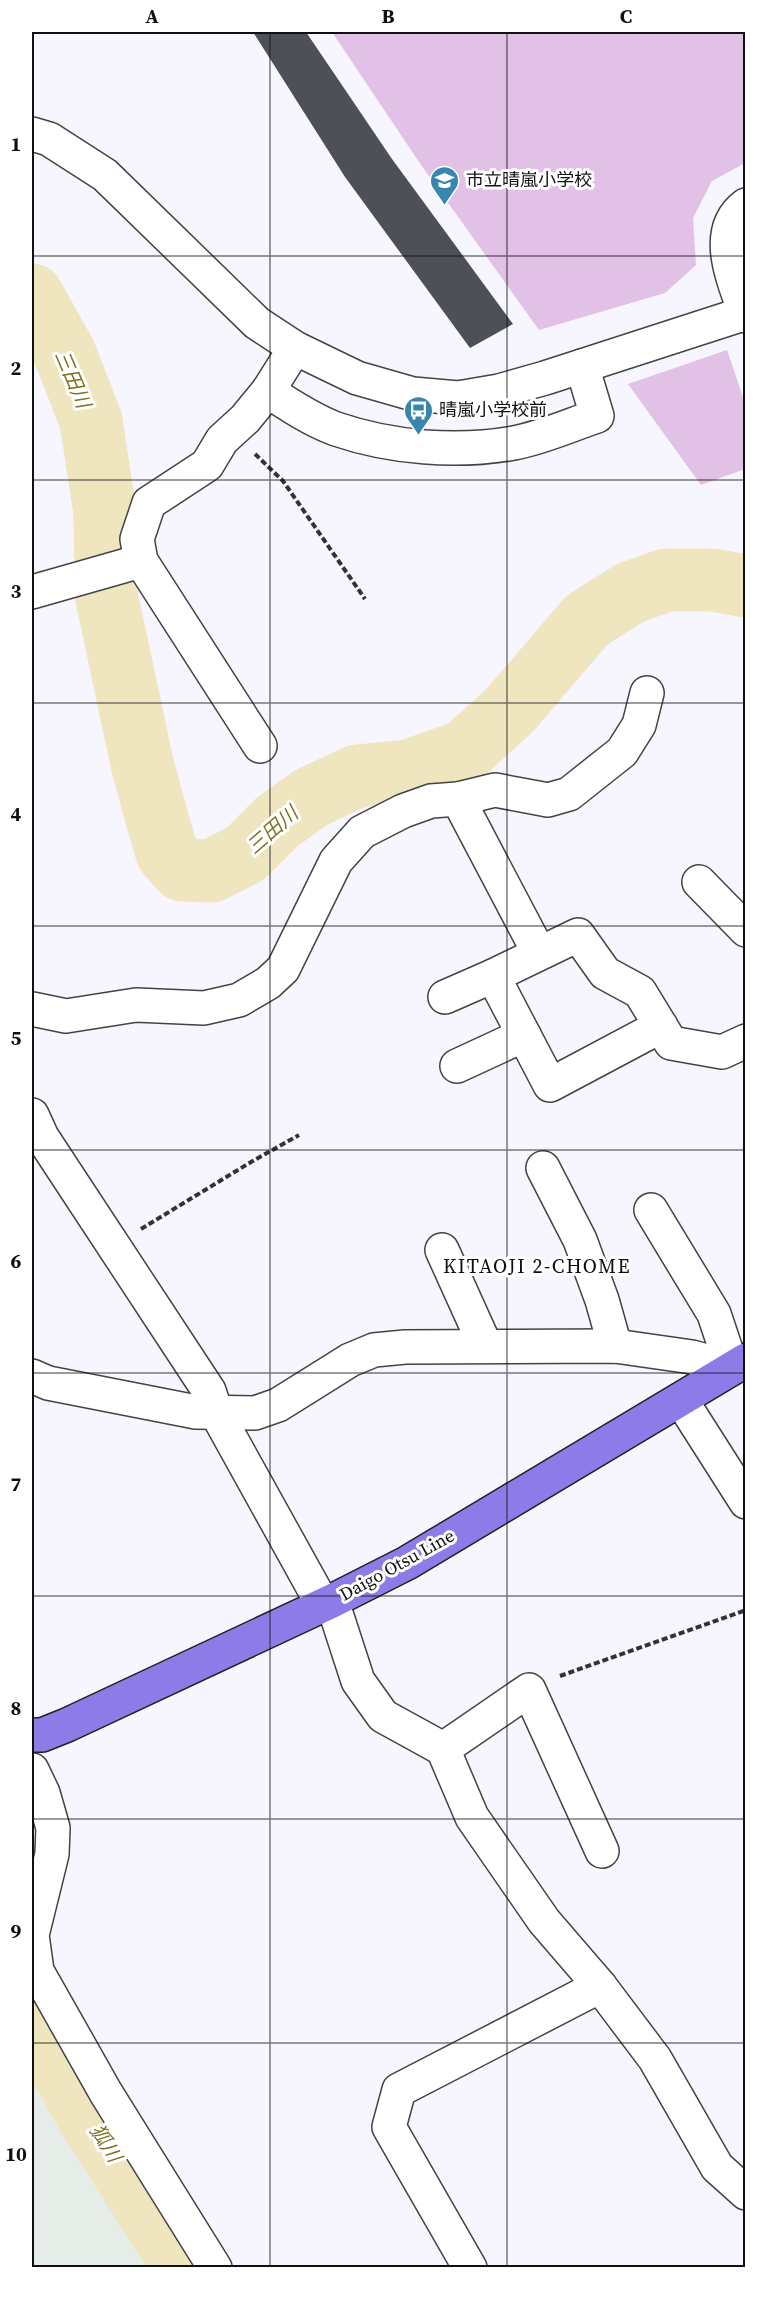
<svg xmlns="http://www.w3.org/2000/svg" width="777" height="2299" font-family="'Source Serif 4','Noto Sans JP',serif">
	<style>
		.industrial { fill: #e6ede8 }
		.green { fill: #e1c1e5 }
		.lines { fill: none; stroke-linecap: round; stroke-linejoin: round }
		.river { stroke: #efe5bf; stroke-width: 63 }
		.building { fill: #4e5058 }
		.minor-casing { stroke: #434343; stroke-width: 36 }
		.major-casing { stroke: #212121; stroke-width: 36 }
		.path { stroke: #323232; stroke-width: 4; stroke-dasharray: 6 3; stroke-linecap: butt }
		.minor { stroke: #fff; stroke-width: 33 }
		.major { stroke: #8d7be8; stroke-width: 33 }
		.grid { fill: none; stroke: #101010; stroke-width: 1.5; stroke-opacity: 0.55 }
		.labels { text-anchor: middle; stroke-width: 6; stroke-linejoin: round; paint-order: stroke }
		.poi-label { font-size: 18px; fill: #101010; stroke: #fff; text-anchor: start }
		.street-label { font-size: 18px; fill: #101010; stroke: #fff }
		.water-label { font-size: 20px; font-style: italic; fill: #807325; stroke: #fff }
		.neighbourhood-label { font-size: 20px; letter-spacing: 1.5px; fill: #101010; stroke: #fff }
		.neatline { fill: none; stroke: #101010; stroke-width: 2 }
		.grid-label { font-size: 20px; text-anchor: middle; font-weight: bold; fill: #101010 }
	</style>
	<rect width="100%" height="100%" fill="#f7f5fe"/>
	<!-- industrial -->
	<polygon class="industrial" points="32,2061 82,2145 165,2267 32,2267"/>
	<!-- green -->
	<g class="green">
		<polygon points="332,32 745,32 745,163 712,181 693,218 696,265 665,293 539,330 421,165"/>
		<polygon points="727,350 745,403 745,469 701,485 628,384"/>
	</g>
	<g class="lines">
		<!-- river -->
		<g class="river">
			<polyline points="32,295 65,354 91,421 105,513 106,594 142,763 157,819 167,853 182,870 211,871 245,854 277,822 312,797 357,776 409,771 465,751 510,710 587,620 630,593 666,580 712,580 746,586"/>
			<polyline points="32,2016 87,2114 184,2268"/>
		</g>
	</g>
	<!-- building -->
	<polygon class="building" points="253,32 306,32 392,159 513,324 470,348 345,177"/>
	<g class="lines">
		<defs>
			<g id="minor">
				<polyline points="32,134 49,139 105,175 257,323 295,348 357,378 413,394 458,398 499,391 545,378 746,313"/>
				<path d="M746,205C710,232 735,282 746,316"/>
				<path d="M268,391C289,405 312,420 336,429C392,448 456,453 514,443C541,438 570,425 597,416L582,366"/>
				<polyline points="32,592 141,561"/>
				<polyline points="260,746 141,561 137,539 149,503 207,465 222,440 245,419 268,391 295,348"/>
				<polyline points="458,799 539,953"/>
				<polyline points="699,882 746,930"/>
				<polyline points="445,997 493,976"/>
				<polyline points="32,1009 66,1016 136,1005 204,1008 239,1000 268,983 283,969 336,861 362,832 403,811 431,801 458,799 495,790 548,800 569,794 622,752 639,725 647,693"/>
				<polyline points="661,1026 550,1085 493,976 578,935 605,973 640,992 671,1043 722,1052 746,1041"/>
				<polyline points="457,1066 524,1035"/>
				<polyline points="32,1115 42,1137 209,1391 216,1412 323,1605"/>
				<polyline points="543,1168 580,1240 602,1300 615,1346"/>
				<polyline points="651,1210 714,1314 732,1368"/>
				<polyline points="442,1250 485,1345"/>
				<polyline points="32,1376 48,1383 196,1412 255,1413 278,1405 350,1360 374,1350 405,1347 615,1346 692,1357 732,1368"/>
				<polyline points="681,1400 746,1502"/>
				<polyline points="332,1601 358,1681 383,1716 443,1749 472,1817 544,1921 600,1986 655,2059 717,2167 746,2193"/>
				<polyline points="443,1749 529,1690 602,1851"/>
				<polyline points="32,1770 43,1793 53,1828 52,1854 32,1935 37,1971 106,2093 215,2268"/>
				<polyline points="470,2268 389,2127 399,2090 600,1986"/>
			</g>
			<polyline id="major" points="32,1735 42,1735 67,1725 332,1601 407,1563 746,1360"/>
		</defs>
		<!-- minor casing -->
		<use href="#minor" class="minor-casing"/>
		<!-- major casing -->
		<use href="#major" class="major-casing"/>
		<!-- path -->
		<g class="path">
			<polyline points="255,454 283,481 365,599"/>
			<polyline points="141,1229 251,1162 299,1135"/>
			<polyline points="560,1676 746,1610"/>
		</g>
		<!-- minor -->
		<use href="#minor" class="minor"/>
		<!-- major -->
		<use href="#major" class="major"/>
	</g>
	<!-- grid -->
	<path class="grid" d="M270,32V2268M507,32V2268M32,256H746M32,480H746M32,703H746M32,926H746M32,1150H746M32,1373H746M32,1596H746M32,1819H746M32,2043H746"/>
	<!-- icons -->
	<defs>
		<symbol id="school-pin" viewBox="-11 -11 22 30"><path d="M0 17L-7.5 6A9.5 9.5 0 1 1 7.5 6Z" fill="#3885b0" stroke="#fff"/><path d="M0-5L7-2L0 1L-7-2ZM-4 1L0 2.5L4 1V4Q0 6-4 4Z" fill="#fff"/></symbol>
		<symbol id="bus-pin" viewBox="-11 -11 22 30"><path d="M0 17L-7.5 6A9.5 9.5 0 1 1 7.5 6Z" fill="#3885b0" stroke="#fff"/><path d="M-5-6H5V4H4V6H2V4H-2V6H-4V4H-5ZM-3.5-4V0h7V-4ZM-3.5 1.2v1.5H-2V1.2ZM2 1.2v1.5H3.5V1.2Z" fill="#fff"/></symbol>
	</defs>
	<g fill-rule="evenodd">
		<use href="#school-pin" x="428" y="164" width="33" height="45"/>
		<use href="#bus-pin" x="402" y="394" width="33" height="45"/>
	</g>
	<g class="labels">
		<!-- poi labels -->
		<g class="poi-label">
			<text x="466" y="186">市立晴嵐小学校</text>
			<text x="439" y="416">晴嵐小学校前</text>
		</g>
		<!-- street labels -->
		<g class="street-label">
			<text transform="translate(397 1565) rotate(-29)" y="6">Daigo Otsu Line</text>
		</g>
		<!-- water labels -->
		<g class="water-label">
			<text transform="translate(73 379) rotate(67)" y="7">三田川</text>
			<text transform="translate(272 830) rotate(-41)" y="7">三田川</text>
			<text transform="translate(106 2143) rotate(58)" y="7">狐川</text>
		</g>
		<!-- neighbourhood labels -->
		<g class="neighbourhood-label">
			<text x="537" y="1273">KITAOJI 2-CHOME</text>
		</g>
	</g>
	<!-- border -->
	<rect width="777" height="2299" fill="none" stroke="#ffffff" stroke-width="66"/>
	<rect x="33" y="33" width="711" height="2233" class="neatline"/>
	<g class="grid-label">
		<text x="152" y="23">A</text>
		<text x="388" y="23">B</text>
		<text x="626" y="23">C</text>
		<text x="16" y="151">1</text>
		<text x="16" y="375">2</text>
		<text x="16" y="598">3</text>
		<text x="16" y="821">4</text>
		<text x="16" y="1045">5</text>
		<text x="16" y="1268">6</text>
		<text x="16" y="1491">7</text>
		<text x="16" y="1715">8</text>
		<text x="16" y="1938">9</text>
		<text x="16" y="2161">10</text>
	</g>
</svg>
